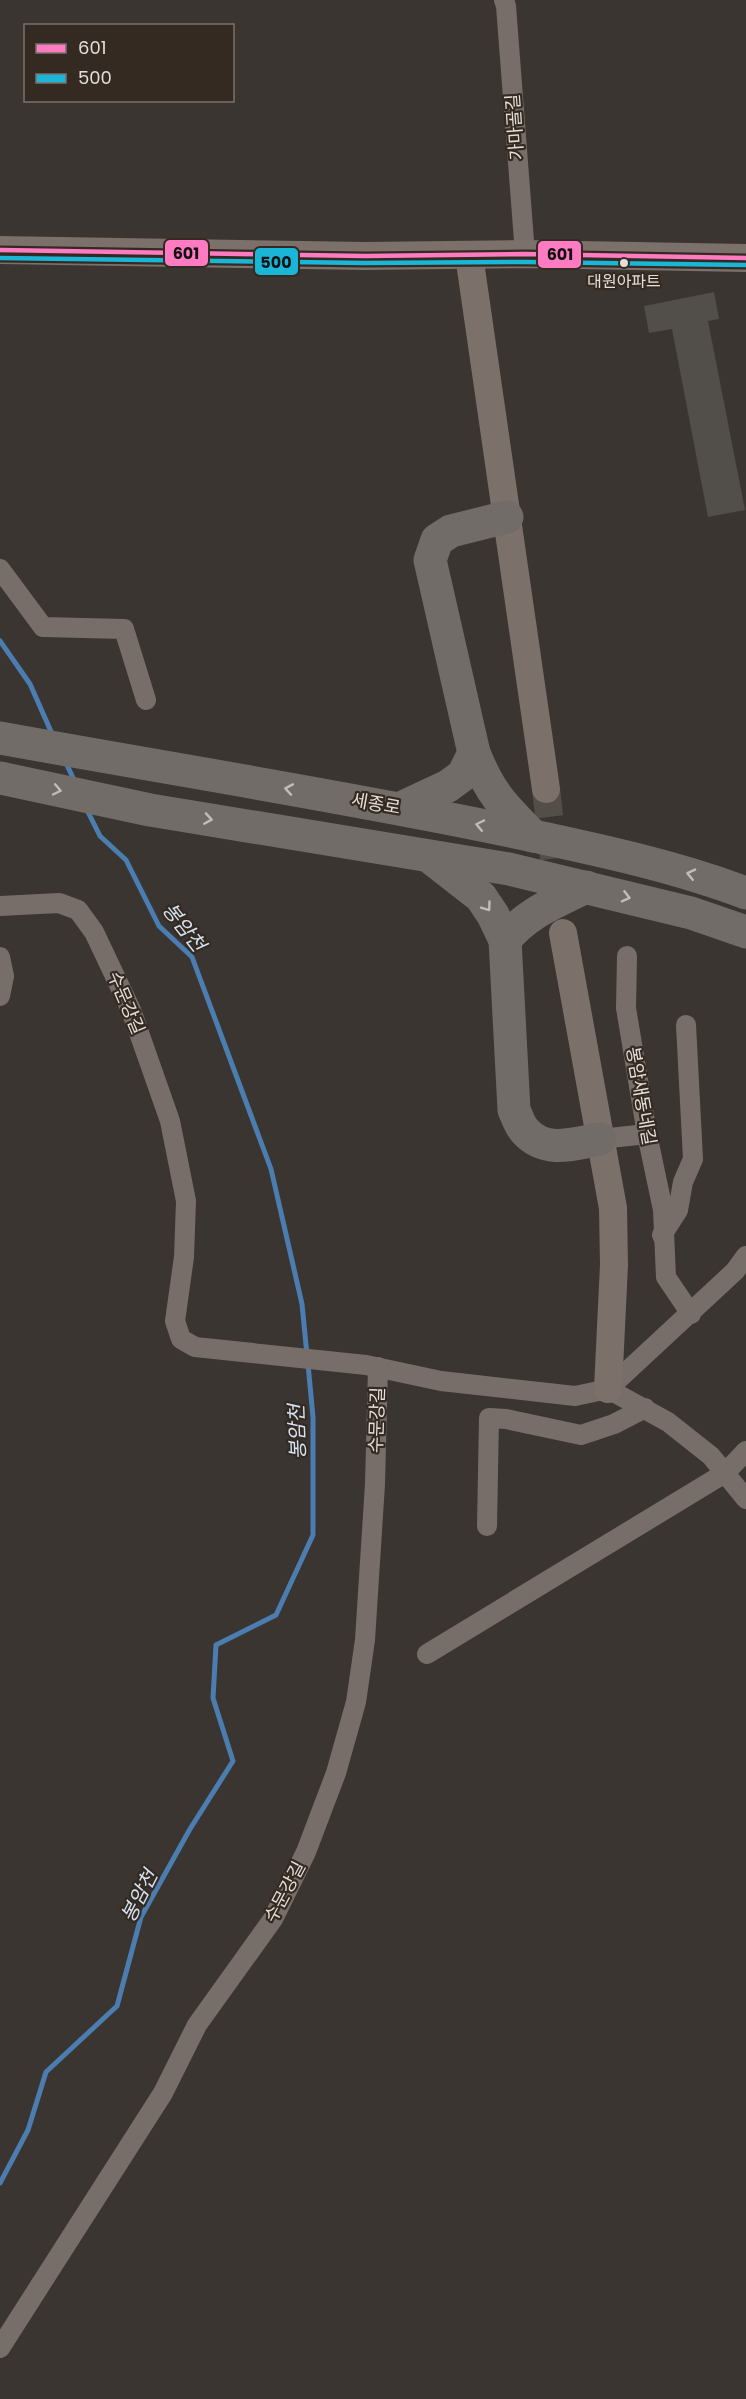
<svg xmlns="http://www.w3.org/2000/svg" width="746" height="2399" font-family="Poppins,'Noto Sans KR',sans-serif">
	<style>
		.lines { fill: none; stroke-linecap: round; stroke-linejoin: round }
		.stream { stroke: #4c7db0; stroke-width: 5 }
		.building { fill: #524e49 }
		.secondary-tunnel { stroke: #544e49; stroke-width: 28; stroke-dasharray: 28 14; stroke-linecap: butt }
		.street { stroke: #776e69; stroke-width: 20 }
		.secondary { stroke: #7b706a; stroke-width: 28 }
		.highway { stroke: #716c67; stroke-width: 33 }
		.bus-1-casing { stroke: #342a22; stroke-width: 9 }
		.bus-2-casing { stroke: #342a22; stroke-width: 9 }
		.bus-1 { stroke: #fe7ac1; stroke-width: 4.5 }
		.bus-2 { stroke: #1ab6d8; stroke-width: 4.5 }
		.oneway { stroke: #c2bcb7 }
		.bus-dot { fill: #e4ded9; stroke: #342a22; stroke-width: 2 }
		.labels { text-anchor: middle; stroke-width: 4.5; stroke-linejoin: round; paint-order: stroke }
		.bus-label { font-size: 16px; fill: #e4ded9; stroke: #342a22 }
		.street-label { font-size: 18px; fill: #e4ded9; stroke: #342a22 }
		.water-label { font-size: 20px; font-style: italic; fill: #d4e2f3; stroke: #342a22 }
		.line-badge { stroke: #342a22; stroke-width: 2 }
		.pale-badge-label { font-size: 16px; text-anchor: middle; font-weight: bold; fill: #111 }
	</style>
	<rect width="100%" height="100%" fill="#3a3530"/>
	<g class="lines">
		<!-- stream -->
		<g class="stream">
			<polyline points="0,641 30,684 53,736"/>
			<polyline points="65,761 75,782"/>
			<polyline points="87,810 100,836 126,860 159,926 192,957 271,1169 302,1304 307,1355"/>
			<polyline points="0,2183 28,2130 46,2072 117,2006 141,1917 190,1829 233,1761 213,1698 216,1645 276,1615 313,1535 313,1417 308,1364"/>
		</g>
	</g>
	<!-- building -->
	<polygon class="building" points="714,292 719,319 708,321 745,510 708,517 672,329 649,333 644,306"/>
	<g class="lines">
		<!-- secondary-tunnel -->
		<polyline class="secondary-tunnel" points="546,789 559,901"/>
		<!-- street -->
		<g class="street">
			<polyline points="504,0 506,6 525,254"/>
			<polyline points="0,569 43,627 124,629 146,700"/>
			<polyline points="0,906 59,903 78,910 94,932 131,1010 170,1121 186,1201 184,1257 175,1321 181,1339 195,1347 366,1365 441,1381 575,1396 608,1389"/>
			<polyline points="627,956 626,1008 647,1134 663,1210 666,1277 691,1314"/>
			<polyline points="0,957 4,976 0,996"/>
			<polyline points="600,1139 647,1134"/>
			<polyline points="662,1235 678,1210 683,1182 693,1159 686,1025"/>
			<polyline points="746,1256 735,1271 608,1389 668,1422 711,1456 746,1499"/>
			<polyline points="487,1526 489,1418 506,1419 581,1435 614,1424 645,1408"/>
			<polyline points="427,1654 725,1473 746,1451"/>
			<polyline points="0,2348 163,2093 197,2025 273,1919 306,1852 336,1773 356,1702 365,1640 375,1484 378,1367"/>
		</g>
		<!-- secondary -->
		<g class="secondary">
			<polyline points="0,250 365,256 525,254 746,258"/>
			<polyline points="469,255 546,789"/>
			<polyline points="563,933 613,1208 614,1265 608,1389"/>
		</g>
		<!-- highway -->
		<g class="highway">
			<path d="M0,738C165,768 331,794 496,828C580,846 666,863 746,893"/>
			<polyline points="474,753 430,560 437,540 451,531 507,517"/>
			<polyline points="0,778 150,810 509,869 691,913 746,932"/>
			<path d="M401,808L448,786L463,775L474,753C490,793 503,806 533,836"/>
			<path d="M431,858L481,897L493,915L505,940C527,913 554,903 586,887"/>
			<path d="M505,940L514,1110C517,1116 520,1126 525,1131C545,1154 574,1144 600,1139"/>
		</g>
		<defs>
			<polyline id="bus-1" points="0,250 365,256 525,254 746,258"/>
			<polyline id="bus-2" points="0,258 365,263 525,262 746,265"/>
		</defs>
		<!-- bus-1 casing -->
		<use href="#bus-1" class="bus-1-casing"/>
		<!-- bus-2 casing -->
		<use href="#bus-2" class="bus-2-casing"/>
		<!-- bus-1 -->
		<use href="#bus-1" class="bus-1"/>
		<!-- bus-2 -->
		<use href="#bus-2" class="bus-2"/>
	</g>
	<!-- one-way arrows -->
	<defs><path id="oneway-chevron" d="M-2-3.5L2.5 0L-2 3.5" fill="none" stroke-width="1.6" stroke-linecap="round" stroke-linejoin="round" transform="scale(1.5)"/></defs>
	<g class="oneway">
		<use href="#oneway-chevron" transform="translate(289 789) rotate(-170)"/>
		<use href="#oneway-chevron" transform="translate(57 790) rotate(12)"/>
		<use href="#oneway-chevron" transform="translate(208 819) rotate(9)"/>
		<use href="#oneway-chevron" transform="translate(480 825) rotate(-168)"/>
		<use href="#oneway-chevron" transform="translate(691 874) rotate(-167)"/>
		<use href="#oneway-chevron" transform="translate(626 897) rotate(14)"/>
		<use href="#oneway-chevron" transform="translate(487 907) rotate(54)"/>
	</g>
	<!-- markers -->
	<circle class="bus-dot" cx="624" cy="263" r="5"/>
	<g class="labels">
		<!-- bus labels -->
		<g class="bus-label">
			<text x="624" y="287">대원아파트</text>
		</g>
		<!-- street labels -->
		<g class="street-label">
			<text transform="translate(515 127) rotate(-94)" y="6">가마골길</text>
			<text transform="translate(376 804) rotate(10)" y="6">세종로</text>
			<text transform="translate(126 1003) rotate(67)" y="6">수문강길</text>
			<text transform="translate(641 1096) rotate(80)" y="6">봉암새동네길</text>
			<text transform="translate(377 1420) rotate(-88)" y="6">수문강길</text>
			<text transform="translate(285 1892) rotate(-62)" y="6">수문강길</text>
		</g>
		<!-- water labels -->
		<g class="water-label">
			<text transform="translate(184 927) rotate(52)" y="7">봉암천</text>
			<text transform="translate(297 1432) rotate(-92)" y="7">봉암천</text>
			<text transform="translate(139 1896) rotate(-63)" y="7">봉암천</text>
		</g>
	</g>
	<g class="line-badge">
		<rect x="164" y="239" width="45" height="28" rx="6" fill="#fe7ac1"/>
		<rect x="537" y="240" width="45" height="29" rx="6" fill="#fe7ac1"/>
		<rect x="254" y="247" width="45" height="29" rx="6" fill="#1ab6d8"/>
	</g>
	<g class="pale-badge-label">
		<text x="186" y="259">601</text>
		<text x="560" y="260">601</text>
		<text x="276" y="268">500</text>
	</g>
	<!-- legend -->
	<rect x="24" y="24" width="210" height="78" fill="#342a22" stroke="#7a726b" stroke-width="1.5"/>
	<rect x="36" y="44" width="30" height="9" fill="#fe7ac1" stroke="#7a726b" stroke-width="1.5"/>
	<text x="78" y="54" font-size="18" fill="#e4ded9">601</text>
	<rect x="36" y="74" width="30" height="9" fill="#1ab6d8" stroke="#7a726b" stroke-width="1.5"/>
	<text x="78" y="84" font-size="18" fill="#e4ded9">500</text>
</svg>
